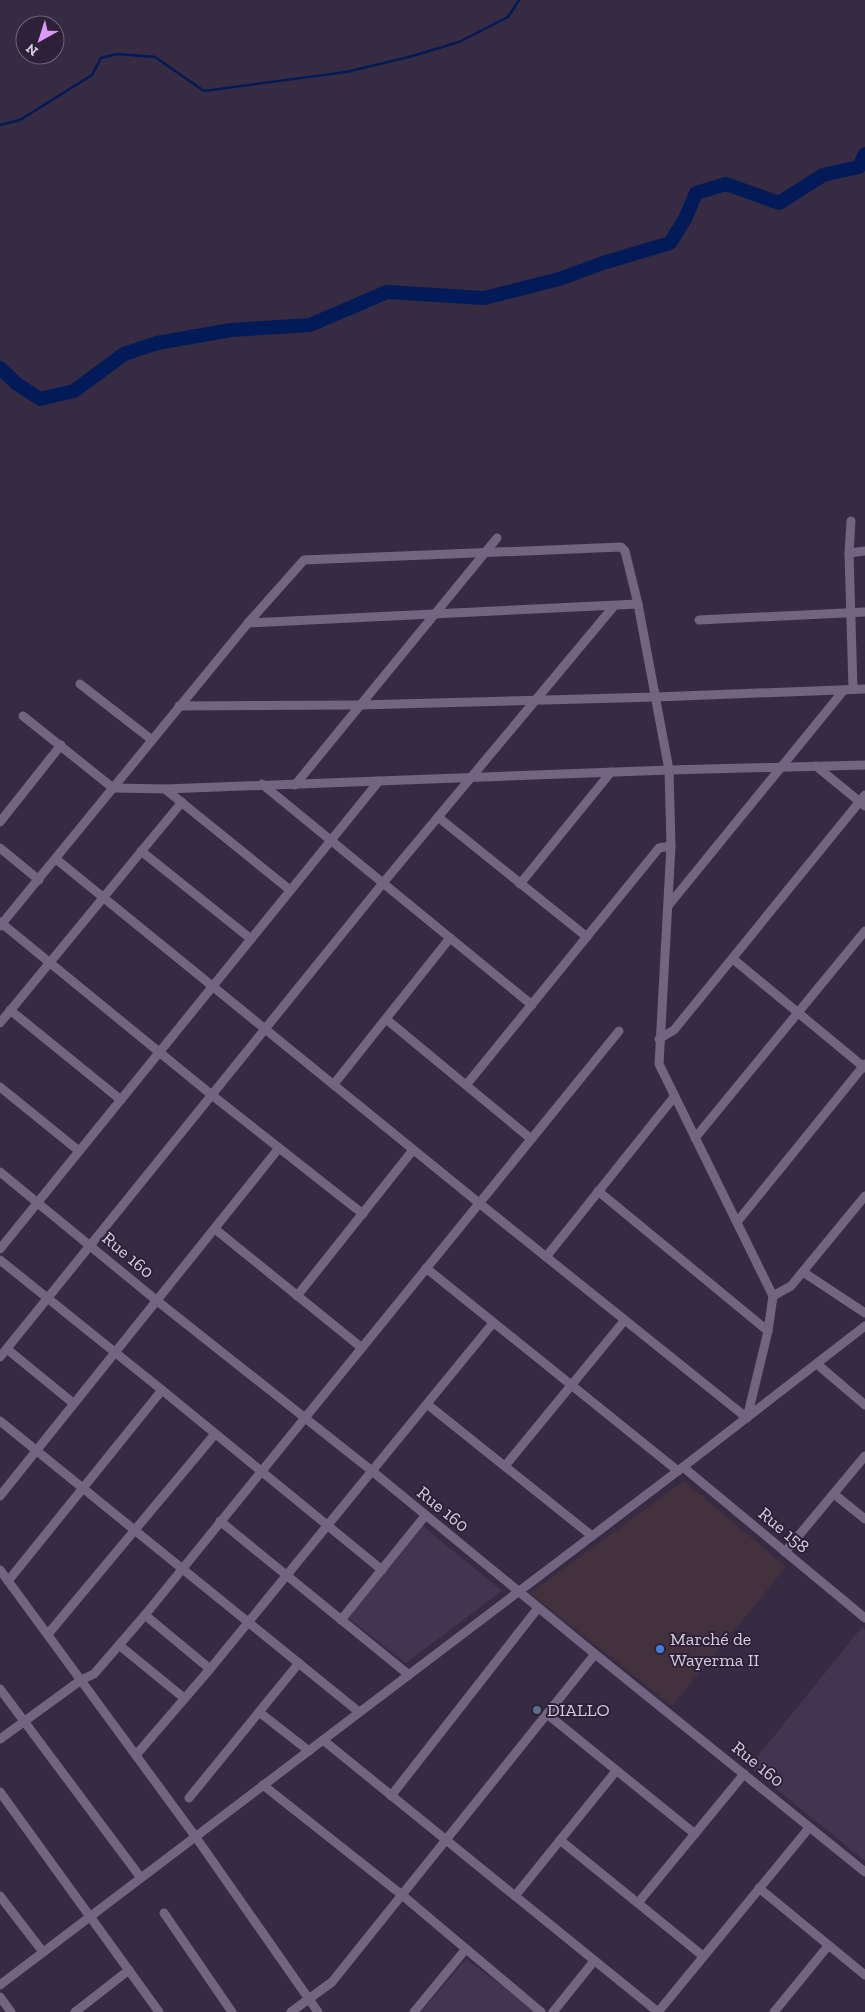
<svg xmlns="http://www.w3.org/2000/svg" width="865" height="2012" font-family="'Zilla Slab',serif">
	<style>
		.commercial { fill: #43323e }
		.built { fill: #443452 }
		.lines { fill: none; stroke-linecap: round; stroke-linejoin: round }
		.stream { stroke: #021a57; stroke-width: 2.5 }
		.river { stroke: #021a57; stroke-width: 14 }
		.minor { stroke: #736481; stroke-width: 9 }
		.shop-dot { fill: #3f7fe0; stroke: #2d2038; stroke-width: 2 }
		.service-dot { fill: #5c6f8a; stroke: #2d2038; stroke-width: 2 }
		.labels { text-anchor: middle; stroke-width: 4; stroke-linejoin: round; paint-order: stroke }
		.street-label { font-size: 18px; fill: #d5cddd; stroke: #2d2038 }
		.poi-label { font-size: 18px; fill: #d5cddd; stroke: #2d2038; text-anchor: start }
	</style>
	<rect width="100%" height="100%" fill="#372a43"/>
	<!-- commercial -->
	<polygon class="commercial" points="684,1481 786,1567 672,1706 530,1593"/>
	<!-- built -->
	<g class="built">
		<polygon points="423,1526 502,1591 406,1663 348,1618"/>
		<polygon points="862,1627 865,1630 865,1861 749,1767"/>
		<polygon points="466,1959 537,2012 421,2012"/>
	</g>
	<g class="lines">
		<!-- stream -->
		<polyline class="stream" points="0,125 20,120 92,75 101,58 117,54 155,57 204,91 346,72 409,57 459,42 508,17 519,0"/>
		<!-- river -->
		<polyline class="river" points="0,368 17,384 40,399 74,391 124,354 157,343 231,330 310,325 387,292 484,298 559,279 603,263 670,243 685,219 696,193 726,184 779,203 823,175 859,167 865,154"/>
		<!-- minor -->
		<g class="minor">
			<polyline points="851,521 849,553 853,689"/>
			<polyline points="849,553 865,551"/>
			<polyline points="699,620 865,612"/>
			<polyline points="248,623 638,604"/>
			<polyline points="80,684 152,740"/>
			<polyline points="179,706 359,705 656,697 865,689"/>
			<polyline points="23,716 113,788 165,789 669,770 865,765"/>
			<polyline points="816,766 865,806"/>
			<polyline points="262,784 532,1005"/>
			<polyline points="295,785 497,538"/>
			<polyline points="165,789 290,890"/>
			<polyline points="438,817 587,937"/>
			<polyline points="0,822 61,745"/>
			<polyline points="0,848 39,880"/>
			<polyline points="141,851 251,939"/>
			<polyline points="520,884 611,772"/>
			<polyline points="668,906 844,690"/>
			<polyline points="0,922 213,1096 363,1214"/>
			<polyline points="0,926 248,623 304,560 621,547 625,551 638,604 669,770 671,846 659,1064 773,1296 768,1331 747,1418 479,1203 56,859"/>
			<polyline points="733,959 865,1068"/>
			<polyline points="10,1010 121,1100"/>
			<polyline points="386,1019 530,1138"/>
			<polyline points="0,1023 182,802"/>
			<polyline points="659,1039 674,1030 865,795"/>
			<polyline points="334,1084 450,938"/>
			<polyline points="467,1084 659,848 671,846"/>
			<polyline points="0,1087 79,1151"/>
			<polyline points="695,1138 865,931"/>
			<polyline points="0,1172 156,1300 372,1471 595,1654 865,1872"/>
			<polyline points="598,1191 768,1331"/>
			<polyline points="737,1222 865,1064"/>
			<polyline points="215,1229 362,1348"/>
			<polyline points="0,1249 379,781"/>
			<polyline points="546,1257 674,1097"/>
			<polyline points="0,1260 162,1390 382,1570"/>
			<polyline points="426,1268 678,1471"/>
			<polyline points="803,1272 865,1313"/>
			<polyline points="297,1296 413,1150"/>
			<polyline points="773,1296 791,1286 865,1196"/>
			<polyline points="7,1349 73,1403"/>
			<polyline points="0,1357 383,883 614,606"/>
			<polyline points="817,1364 865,1405"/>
			<polyline points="427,1404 592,1536"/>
			<polyline points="0,1421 359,1712"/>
			<polyline points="505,1466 624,1321"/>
			<polyline points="683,1467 865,1618"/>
			<polyline points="834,1494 865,1519"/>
			<polyline points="0,1496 279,1148"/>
			<polyline points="220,1521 409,1675"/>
			<polyline points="785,1552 865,1456"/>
			<polyline points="0,1570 195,1836 318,2012"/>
			<polyline points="8,1581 162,1390"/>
			<polyline points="145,1615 210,1669"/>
			<polyline points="341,1620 425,1516"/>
			<polyline points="48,1634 215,1434"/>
			<polyline points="119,1645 184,1698"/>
			<polyline points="0,1689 141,1878"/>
			<polyline points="259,1712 309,1751"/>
			<polyline points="547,1714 695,1834"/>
			<polyline points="0,1739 81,1680 94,1674 145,1615 619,1031"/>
			<polyline points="323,1740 658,2012 809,1828"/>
			<polyline points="136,1755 210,1669 493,1323"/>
			<polyline points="263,1785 402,1895 541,2012"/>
			<polyline points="0,1792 159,2012"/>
			<polyline points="391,1796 538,1608"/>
			<polyline points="189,1798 299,1663"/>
			<polyline points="560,1840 703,1956"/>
			<polyline points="759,1888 865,1975"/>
			<polyline points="0,1896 43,1952"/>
			<polyline points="515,1896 616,1771"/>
			<polyline points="638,1903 744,1774"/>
			<polyline points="164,1913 232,2012"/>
			<polyline points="0,1985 683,1467 865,1326"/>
			<polyline points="0,1997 11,2012"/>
			<polyline points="75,2012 129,1970"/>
			<polyline points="291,2012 332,1982 595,1654"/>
			<polyline points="414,2012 465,1950"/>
			<polyline points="553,2012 594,1961"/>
			<polyline points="774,2012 828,1946"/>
		</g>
	</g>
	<!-- markers -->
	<circle class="shop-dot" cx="660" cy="1649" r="5"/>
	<circle class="service-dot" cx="537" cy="1710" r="5"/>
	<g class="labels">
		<!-- street labels -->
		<g class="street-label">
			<text transform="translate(128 1255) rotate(40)" y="6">Rue 160</text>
			<text transform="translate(443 1509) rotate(39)" y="6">Rue 160</text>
			<text transform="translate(784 1530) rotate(40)" y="6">Rue 158</text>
			<text transform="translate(758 1764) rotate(39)" y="6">Rue 160</text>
		</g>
		<!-- poi labels -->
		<g class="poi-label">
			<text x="670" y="1645">Marché de<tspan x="670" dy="21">Wayerma II</tspan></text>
			<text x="547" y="1716">DIALLO</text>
		</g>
	</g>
	<!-- north arrow -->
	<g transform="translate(40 40) rotate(219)"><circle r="24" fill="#2d2038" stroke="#70657a"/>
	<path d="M0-4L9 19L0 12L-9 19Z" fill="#da9af7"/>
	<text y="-8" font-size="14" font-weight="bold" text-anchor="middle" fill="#d5cddd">N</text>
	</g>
</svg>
